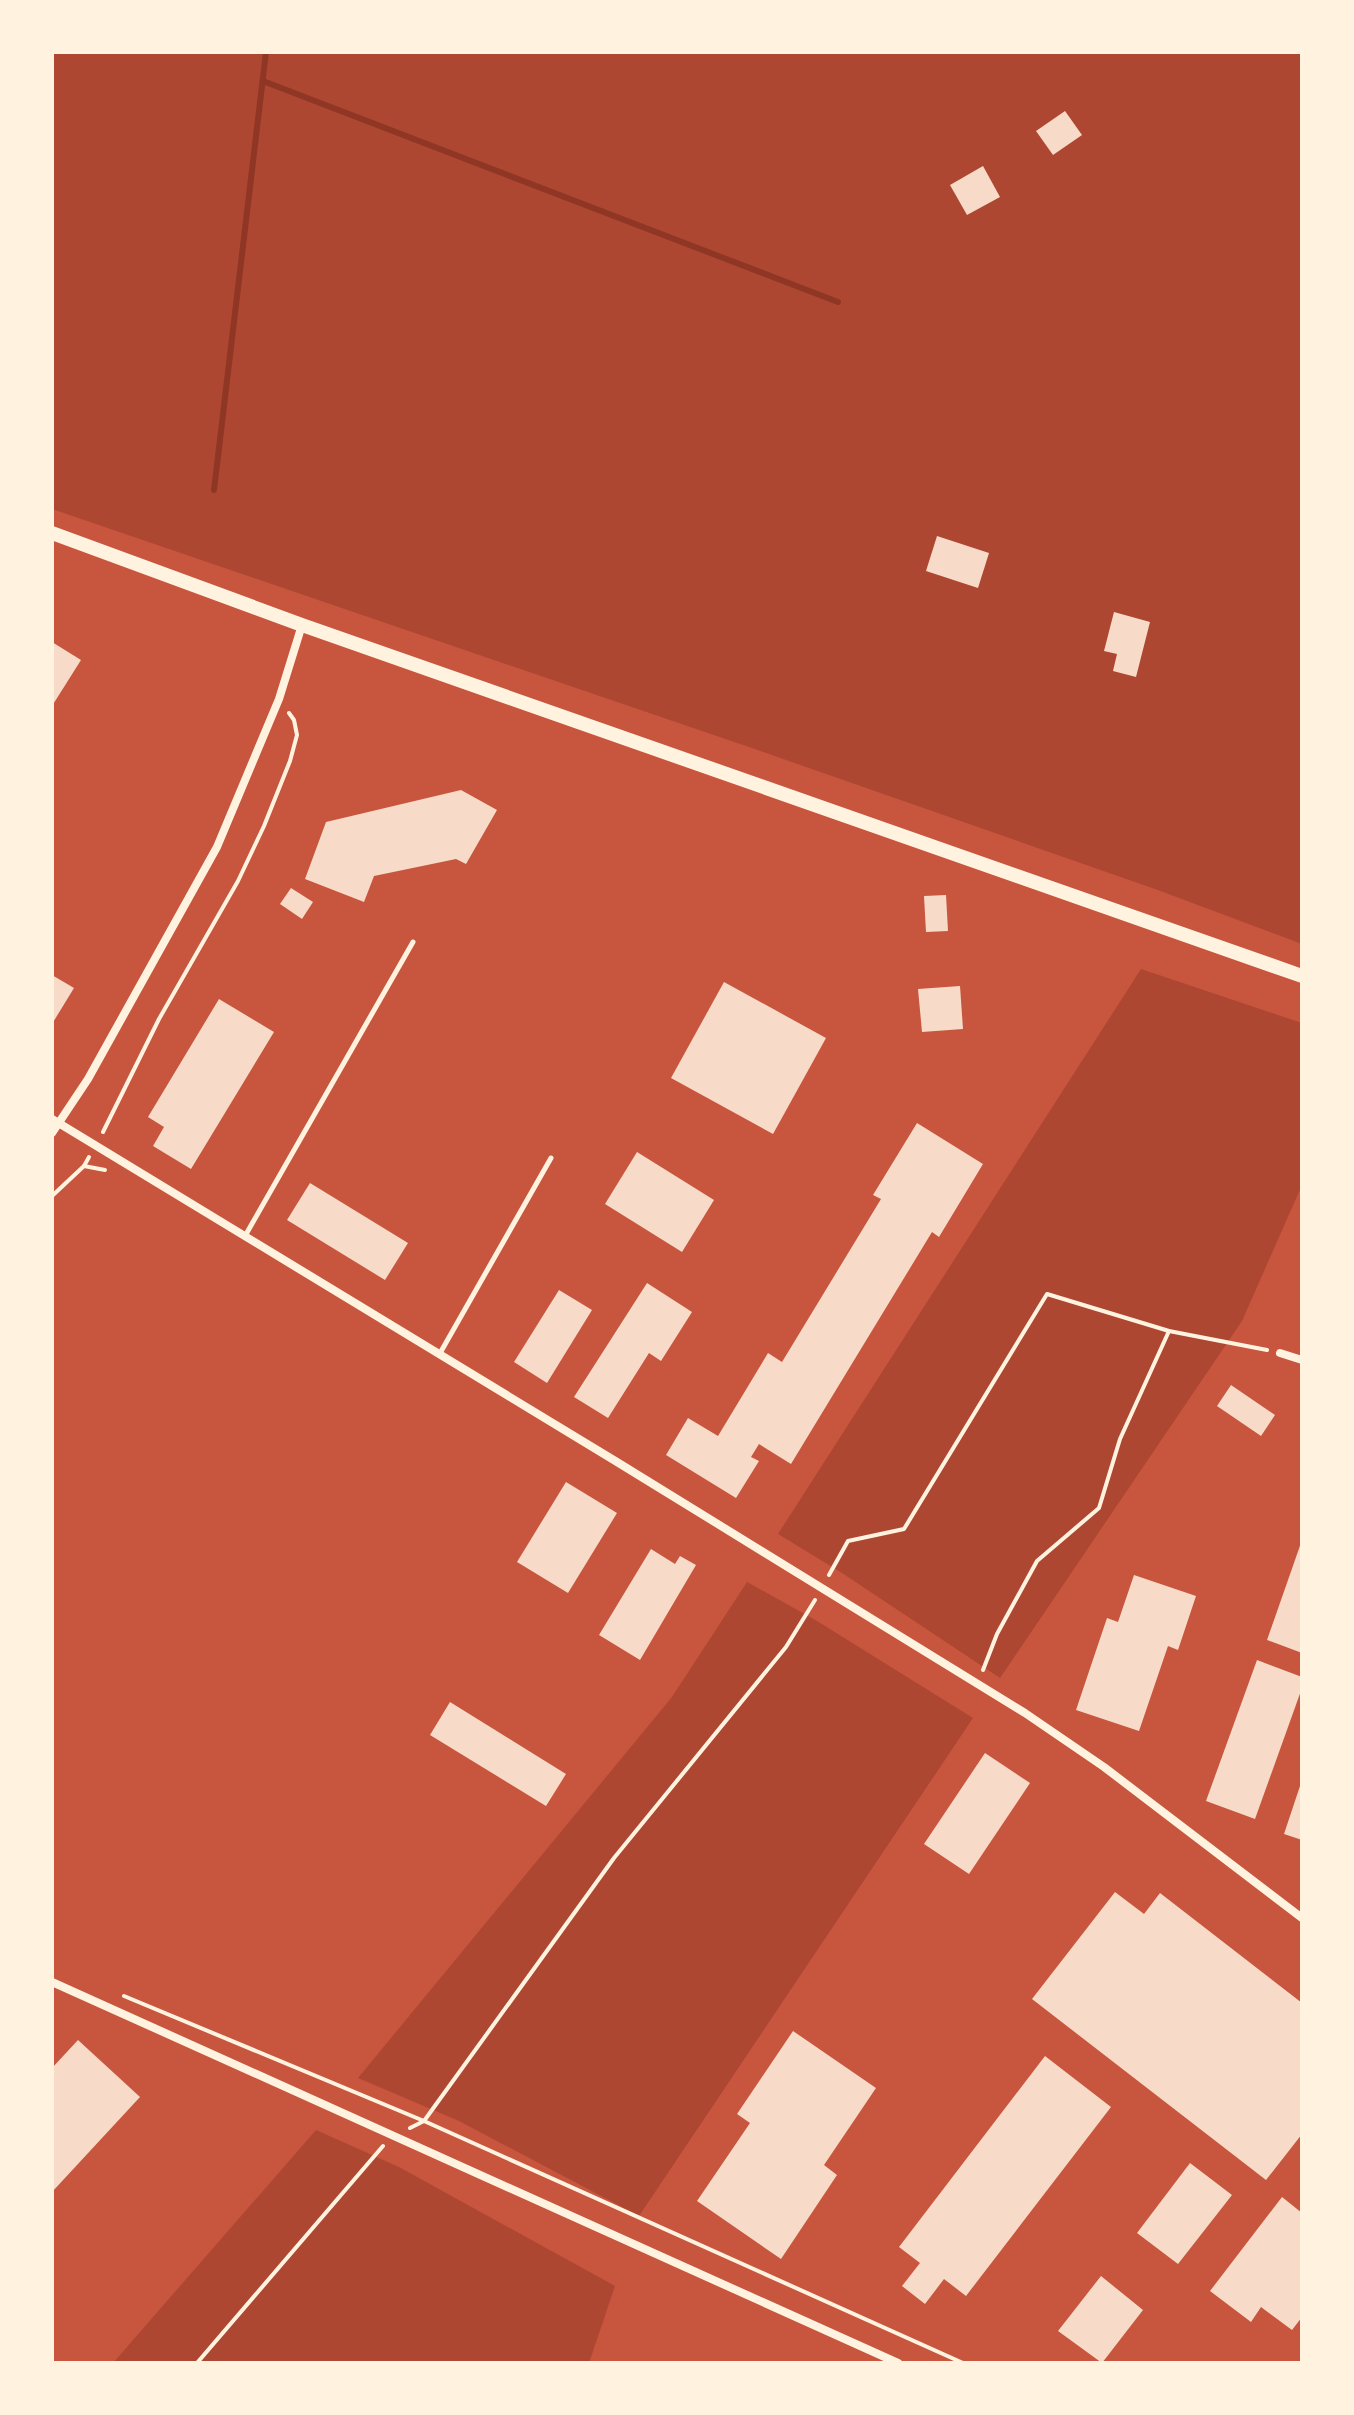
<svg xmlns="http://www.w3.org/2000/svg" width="1354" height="2415" font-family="Arial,sans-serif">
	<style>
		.green { fill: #ae4732 }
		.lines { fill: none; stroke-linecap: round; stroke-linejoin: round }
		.stream { stroke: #8f3625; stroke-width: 6 }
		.building { fill: #f7dbc8 }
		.path { stroke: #fff3e0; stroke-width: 4 }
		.service { stroke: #fff3e0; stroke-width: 5 }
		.minor { stroke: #fff3e0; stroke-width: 8 }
		.secondary { stroke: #fff3e0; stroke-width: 14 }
	</style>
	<rect width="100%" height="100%" fill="#c8553d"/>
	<!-- green -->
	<g class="green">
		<polygon points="52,52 1302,52 1302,944 1155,889 746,746 52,509"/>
		<polygon points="1141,969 1302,1023 1302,1185 1242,1321 1000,1678 842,1573 778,1534"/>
		<polygon points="747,1582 817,1621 973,1718 639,2216 459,2121 358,2078 672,1697"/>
		<polygon points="316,2130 399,2167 615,2286 589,2363 113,2363"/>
	</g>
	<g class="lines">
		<!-- stream -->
		<g class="stream">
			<polyline points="263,81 838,302"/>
			<polyline points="214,490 266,52"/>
		</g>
	</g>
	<!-- building -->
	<g class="building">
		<polygon points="1065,111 1082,135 1053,155 1036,131"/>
		<polygon points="983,166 1000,197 967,215 950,185"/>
		<polygon points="937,536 989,553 978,588 926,571"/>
		<polygon points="1114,612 1150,622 1136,677 1113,671 1117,654 1104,651"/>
		<polygon points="52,642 81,660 52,706"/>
		<polygon points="461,790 497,810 466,864 456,859 374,876 364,902 305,879 326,822"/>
		<polygon points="291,888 313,902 302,919 280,904"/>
		<polygon points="946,895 948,931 926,932 924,896"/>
		<polygon points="52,975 74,988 52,1024"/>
		<polygon points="724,982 826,1038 773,1134 671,1078"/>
		<polygon points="960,986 963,1029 922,1032 918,989"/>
		<polygon points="219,999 274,1032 191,1169 153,1146 164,1127 148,1117"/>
		<polygon points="917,1123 983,1164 939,1237 932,1232 791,1464 759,1444 751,1457 759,1461 736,1498 666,1455 688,1418 718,1436 768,1353 782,1362 881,1199 873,1195"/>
		<polygon points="637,1152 714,1200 682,1252 605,1204"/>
		<polygon points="310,1183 408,1243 385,1280 287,1220"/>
		<polygon points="647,1283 692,1312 661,1361 649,1353 608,1418 574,1397"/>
		<polygon points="559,1290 592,1310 547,1383 514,1362"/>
		<polygon points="1231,1385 1275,1415 1261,1436 1217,1406"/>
		<polygon points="566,1482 617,1513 568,1593 517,1562"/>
		<polygon points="1302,1540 1302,1653 1267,1640"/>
		<polygon points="651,1549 675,1564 680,1556 696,1565 640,1660 599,1635"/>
		<polygon points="1134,1575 1196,1596 1178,1650 1168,1646 1139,1731 1076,1710 1107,1618 1118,1622"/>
		<polygon points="1257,1660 1302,1677 1302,1688 1255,1819 1206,1801"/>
		<polygon points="450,1702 566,1774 546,1806 430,1735"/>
		<polygon points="985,1753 1030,1783 969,1874 924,1844"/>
		<polygon points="1301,1783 1302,1783 1302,1840 1284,1834"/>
		<polygon points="1115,1892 1144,1914 1160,1893 1302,2003 1302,2134 1266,2180 1032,1999"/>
		<polygon points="793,2031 876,2088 824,2165 837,2175 781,2259 697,2201 750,2123 737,2114"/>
		<polygon points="78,2040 140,2097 52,2192 52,2068"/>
		<polygon points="1045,2056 1111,2107 966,2296 944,2279 925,2304 902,2286 920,2263 899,2247"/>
		<polygon points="1190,2163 1232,2195 1178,2264 1137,2233"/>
		<polygon points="1282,2197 1302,2213 1302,2317 1292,2330 1261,2307 1251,2322 1210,2291"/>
		<polygon points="1101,2276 1143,2310 1102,2363 1058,2331"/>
	</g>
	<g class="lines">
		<!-- path -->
		<g class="path">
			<polyline points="103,1132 159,1019 238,881 264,826 290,761 297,735 294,720 289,713"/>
			<polyline points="84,1166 105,1170"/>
			<polyline points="52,1196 84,1166 89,1157"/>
			<polyline points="829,1575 848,1541 904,1529 1047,1294 1169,1331 1267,1350"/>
			<polyline points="983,1670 997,1634 1037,1561 1099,1508 1120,1439 1169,1331"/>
			<polyline points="124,1996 424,2121 963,2363"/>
			<polyline points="410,2128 424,2121 614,1858 786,1647 815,1600"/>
			<polyline points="197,2363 383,2146"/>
		</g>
		<!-- service -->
		<g class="service">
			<polyline points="245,1236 413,942"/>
			<polyline points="439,1355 551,1158"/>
		</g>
		<!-- minor -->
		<g class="minor">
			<polyline points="52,1119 617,1462 1025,1713 1104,1767 1302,1918"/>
			<polyline points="52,1133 88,1079 217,847 279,699 302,625"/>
			<polyline points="1280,1353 1302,1360"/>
			<polyline points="52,1982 898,2363"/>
		</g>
		<!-- secondary -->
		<polyline class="secondary" points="52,533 302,625 1302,976"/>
	</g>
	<!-- border -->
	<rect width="1354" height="2415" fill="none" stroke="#fff3e0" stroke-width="108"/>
</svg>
